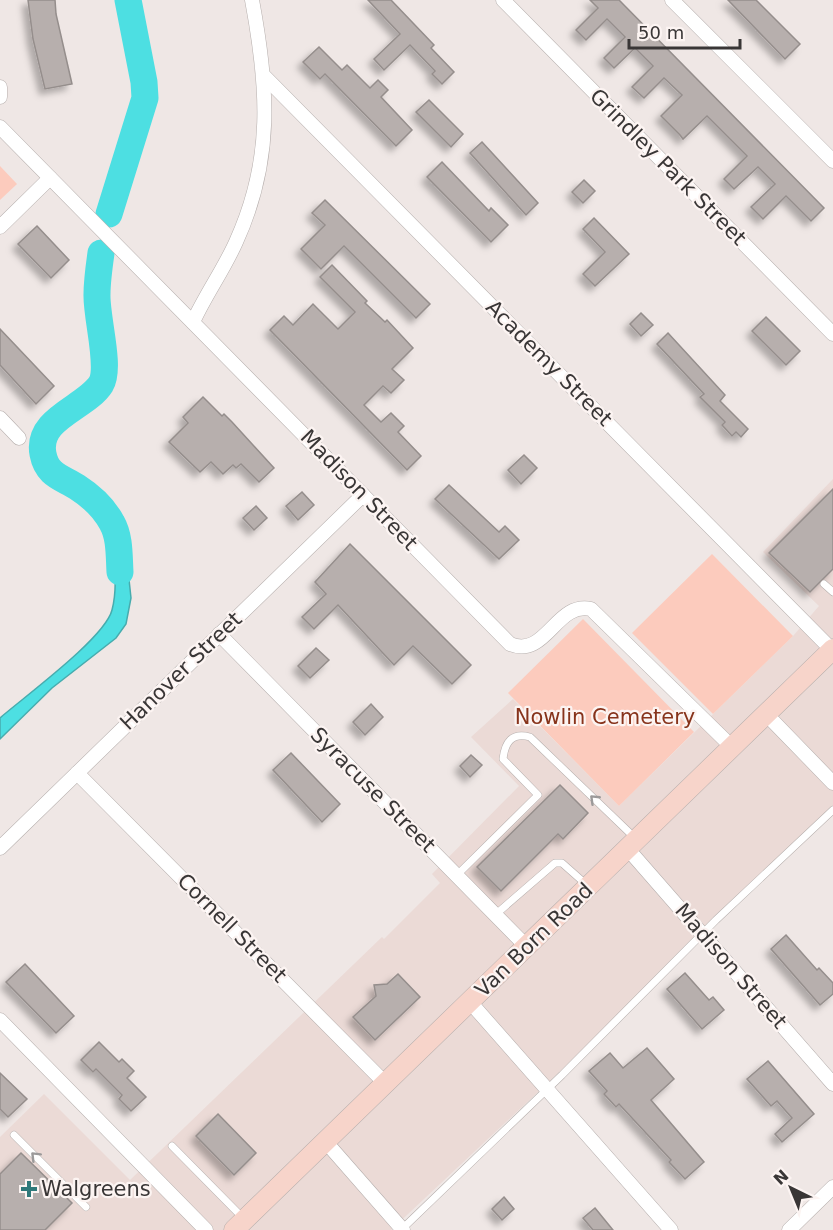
<svg xmlns="http://www.w3.org/2000/svg" width="833" height="1230" font-family="'DejaVu Sans',sans-serif">
	<style>
		.built { fill: #ebdad6 }
		.green { fill: #fccbbd }
		.water { fill: #4ddfe2; stroke: #47acae; stroke-width: 1.5 }
		.lines { fill: none; stroke-linecap: round; stroke-linejoin: round }
		.river { stroke: #4ddfe2; stroke-width: 27 }
		.building { fill: #b7afad; stroke: #958e8c; stroke-width: 1.5; filter: url(#shadow) }
		.lane-casing { stroke: #b5aeac; stroke-width: 8 }
		.street-casing { stroke: #b5aeac; stroke-width: 15 }
		.secondary-casing { stroke: #b5aeac; stroke-width: 21 }
		.lane { stroke: #fff; stroke-width: 7 }
		.street { stroke: #fff; stroke-width: 14 }
		.secondary { stroke: #f7d4ca; stroke-width: 20 }
		.oneway { stroke: #9c9a9a }
		.poi-dot { fill: #2f797a; stroke: #fcf4f2; stroke-width: 2 }
		.labels { text-anchor: middle; stroke-width: 4.5; stroke-linejoin: round; paint-order: stroke }
		.street-label { font-size: 21px; fill: #393636; stroke: #fcf4f2 }
		.park-label { font-size: 21px; fill: #87331b; stroke: #fcf4f2 }
		.poi-label { font-size: 21px; fill: #393636; stroke: #fcf4f2; text-anchor: start }
	</style>
	<defs>
		<filter id="shadow"><feDropShadow dx="-5.5" dy="5.5" stdDeviation="3" flood-color="#0004"/></filter>
	</defs>
	<rect width="100%" height="100%" fill="#efe7e5"/>
	<!-- built -->
	<polygon class="built" points="833,479 833,815 391,1230 0,1230 0,1137 44,1094 130,1180 382,937 384,939 440,883 432,874 519,786 471,737 513,699 619,806 793,636 819,606 763,552"/>
	<!-- green -->
	<g class="green">
		<polygon points="0,166 17,184 0,200"/>
		<polygon points="712,554 793,636 713,714 632,633"/>
		<polygon points="583,619 694,732 619,806 508,693"/>
	</g>
	<!-- water -->
	<path class="water" d="M124,533L131,598L126,624L116,638L52,688L0,739V718C24,697 105,638 112,610C118,588 114,560 113,537Z"/>
	<g class="lines">
		<!-- river -->
		<g class="river">
			<polyline points="109,214 145,98 144,82 128,0"/>
			<path d="M101,253C99,267 97,281 97,294C96,317 111,367 101,384C86,408 36,418 43,454C47,475 61,477 77,487C91,496 104,508 112,523C120,537 119,556 120,572"/>
		</g>
	</g>
	<!-- building -->
	<g class="building">
		<polygon points="28,0 55,0 56,14 72,84 45,89 33,39"/>
		<polygon points="368,0 391,0 434,45 431,48 454,72 442,84 432,74 435,71 410,45 384,70 374,59 400,34"/>
		<polygon points="590,0 619,0 824,208 811,221 786,196 763,219 751,207 775,184 758,167 734,189 724,179 747,156 707,116 683,139 680,135 661,116 682,95 664,78 644,98 632,87 653,66 635,48 614,68 604,58 625,37 607,19 586,40 576,30 598,8"/>
		<polygon points="728,0 756,0 800,44 785,59"/>
		<polygon points="319,47 342,70 347,65 370,88 378,80 388,90 381,97 412,130 396,146 325,74 320,79 303,62"/>
		<polygon points="429,100 463,134 451,147 416,112"/>
		<polygon points="482,142 538,203 526,215 470,153"/>
		<polygon points="442,162 489,211 491,208 508,225 491,242 427,177"/>
		<polygon points="584,180 595,191 583,203 572,192"/>
		<polygon points="325,200 430,304 416,318 344,246 321,269 301,249 325,225 312,213"/>
		<polygon points="594,218 629,254 595,286 583,274 605,252 583,229"/>
		<polygon points="37,226 69,260 51,278 18,244"/>
		<polygon points="332,265 367,301 365,303 385,322 387,320 413,348 392,369 404,380 391,393 383,386 364,405 381,422 391,413 404,426 398,432 421,456 407,470 270,330 284,316 293,325 313,304 338,329 355,312 320,277"/>
		<polygon points="641,313 653,325 641,336 630,324"/>
		<polygon points="766,317 800,351 786,365 752,331"/>
		<polygon points="0,329 54,386 36,404 0,365"/>
		<polygon points="668,333 725,395 720,401 748,429 741,437 736,432 732,436 722,425 725,422 700,397 704,394 657,344"/>
		<polygon points="203,397 222,416 224,414 232,422 274,468 259,482 241,464 236,468 233,465 223,474 211,462 200,472 169,442 188,423 183,417"/>
		<polygon points="524,455 537,468 521,484 508,470"/>
		<polygon points="449,485 499,532 505,526 519,540 499,559 435,499"/>
		<polygon points="833,489 833,569 810,592 769,553"/>
		<polygon points="302,492 314,505 298,520 286,506"/>
		<polygon points="256,506 267,518 254,530 243,518"/>
		<polygon points="350,544 471,665 452,684 413,646 394,665 338,605 314,629 302,617 326,594 315,582"/>
		<polygon points="316,648 329,660 310,678 298,666"/>
		<polygon points="371,704 383,717 365,735 353,722"/>
		<polygon points="291,753 340,804 322,822 273,770"/>
		<polygon points="471,755 482,765 470,777 460,766"/>
		<polygon points="560,785 588,813 563,839 558,834 501,891 477,867"/>
		<polygon points="786,935 817,970 819,968 833,983 833,994 820,1005 771,949"/>
		<polygon points="25,964 74,1016 56,1033 6,982"/>
		<polygon points="685,973 709,1000 713,997 724,1010 702,1029 667,989"/>
		<polygon points="398,974 420,997 375,1040 353,1017 376,996 374,985 387,984"/>
		<polygon points="99,1042 119,1062 122,1059 134,1071 127,1078 146,1097 131,1111 119,1099 122,1095 96,1069 93,1072 81,1060"/>
		<polygon points="647,1048 674,1079 651,1100 704,1162 685,1179 669,1162 671,1160 619,1104 616,1107 604,1094 607,1091 589,1071 610,1053 623,1068"/>
		<polygon points="768,1061 814,1114 782,1142 775,1134 792,1118 777,1101 771,1106 747,1079"/>
		<polygon points="0,1073 27,1099 8,1117 0,1109"/>
		<polygon points="218,1114 256,1153 234,1175 196,1136"/>
		<polygon points="21,1153 72,1203 45,1230 0,1230 0,1174"/>
		<polygon points="504,1197 514,1209 502,1220 492,1209"/>
		<polygon points="595,1208 613,1230 593,1230 583,1218"/>
	</g>
	<g class="lines">
		<defs>
			<g id="lane">
				<polyline points="824,584 833,592"/>
				<path d="M456,876L538,795L503,759C505,742 512,732 530,737L635,838"/>
				<polyline points="495,915 555,863 562,863 588,886"/>
				<polyline points="14,1135 86,1207"/>
				<polyline points="172,1146 243,1218"/>
				<polyline points="401,1230 562,1075 716,920 833,810"/>
			</g>
			<g id="street">
				<polyline points="503,0 833,334"/>
				<polyline points="672,0 833,161"/>
				<polyline points="265,77 832,650"/>
				<polyline points="0,87 0,97"/>
				<path d="M0,127L510,644C546,659 556,601 591,609L732,747"/>
				<polyline points="0,227 50,178"/>
				<path d="M193,322C206,294 224,269 236,242C274,159 268,86 252,0"/>
				<polyline points="0,418 19,438"/>
				<polyline points="219,634 526,946"/>
				<polyline points="766,714 833,783"/>
				<polyline points="77,773 385,1083"/>
				<polyline points="0,848 363,495"/>
				<polyline points="627,848 833,1084"/>
				<polyline points="470,1002 671,1230"/>
				<polyline points="0,1020 206,1230"/>
				<polyline points="325,1141 403,1230"/>
				<polyline points="789,1230 833,1187"/>
			</g>
			<polyline id="secondary" points="234,1230 833,649"/>
		</defs>
		<!-- lane casing -->
		<use href="#lane" class="lane-casing"/>
		<!-- street casing -->
		<use href="#street" class="street-casing"/>
		<!-- secondary casing -->
		<use href="#secondary" class="secondary-casing"/>
		<!-- lane -->
		<use href="#lane" class="lane"/>
		<!-- street -->
		<use href="#street" class="street"/>
		<!-- secondary -->
		<use href="#secondary" class="secondary"/>
	</g>
	<!-- one-way arrows -->
	<defs><path id="oneway-chevron" d="M-2-3.5L2.5 0L-2 3.5" fill="none" stroke-width="1.6" stroke-linecap="round" stroke-linejoin="round" transform="scale(1.5)"/></defs>
	<g class="oneway">
		<use href="#oneway-chevron" transform="translate(594 799) rotate(-136)"/>
		<use href="#oneway-chevron" transform="translate(35 1156) rotate(-135)"/>
	</g>
	<!-- markers -->
	<path class="poi-dot" d="M26 1180h6v6h6v6h-6v6h-6v-6h-6v-6h6z"/>
	<g class="labels">
		<!-- street labels -->
		<g class="street-label">
			<text transform="translate(668 167) rotate(45)" y="7">Grindley Park Street</text>
			<text transform="translate(549 363) rotate(45)" y="7">Academy Street</text>
			<text transform="translate(359 490) rotate(46)" y="7">Madison Street</text>
			<text transform="translate(181 671) rotate(-44)" y="7">Hanover Street</text>
			<text transform="translate(373 790) rotate(45)" y="7">Syracuse Street</text>
			<text transform="translate(232 928) rotate(45)" y="7">Cornell Street</text>
			<text transform="translate(534 940) rotate(-44)" y="7">Van Born Road</text>
			<text transform="translate(731 966) rotate(49)" y="7">Madison Street</text>
		</g>
		<!-- park labels -->
		<g class="park-label">
			<text x="605" y="724">Nowlin Cemetery</text>
		</g>
		<!-- poi labels -->
		<g class="poi-label">
			<text x="41" y="1196">Walgreens</text>
		</g>
	</g>
	<!-- north arrow -->
	<g transform="translate(791 1188) rotate(317)" stroke="#fcf4f2" stroke-width="4.5" paint-order="stroke">
	<path d="M0-4.5L10 22L0 15L-10 22Z" fill="#393636"/>
	<text y="-9" font-size="16" font-weight="bold" text-anchor="middle" fill="#393636">N</text>
	</g>
	<!-- scale -->
	<path d="M629 39v9h111v-9" fill="none" stroke="#393636" stroke-width="3"/>
	<text x="638" y="39" font-size="18" fill="#393636" stroke="#fcf4f2" stroke-width="4.5" paint-order="stroke">50 m</text>
</svg>
